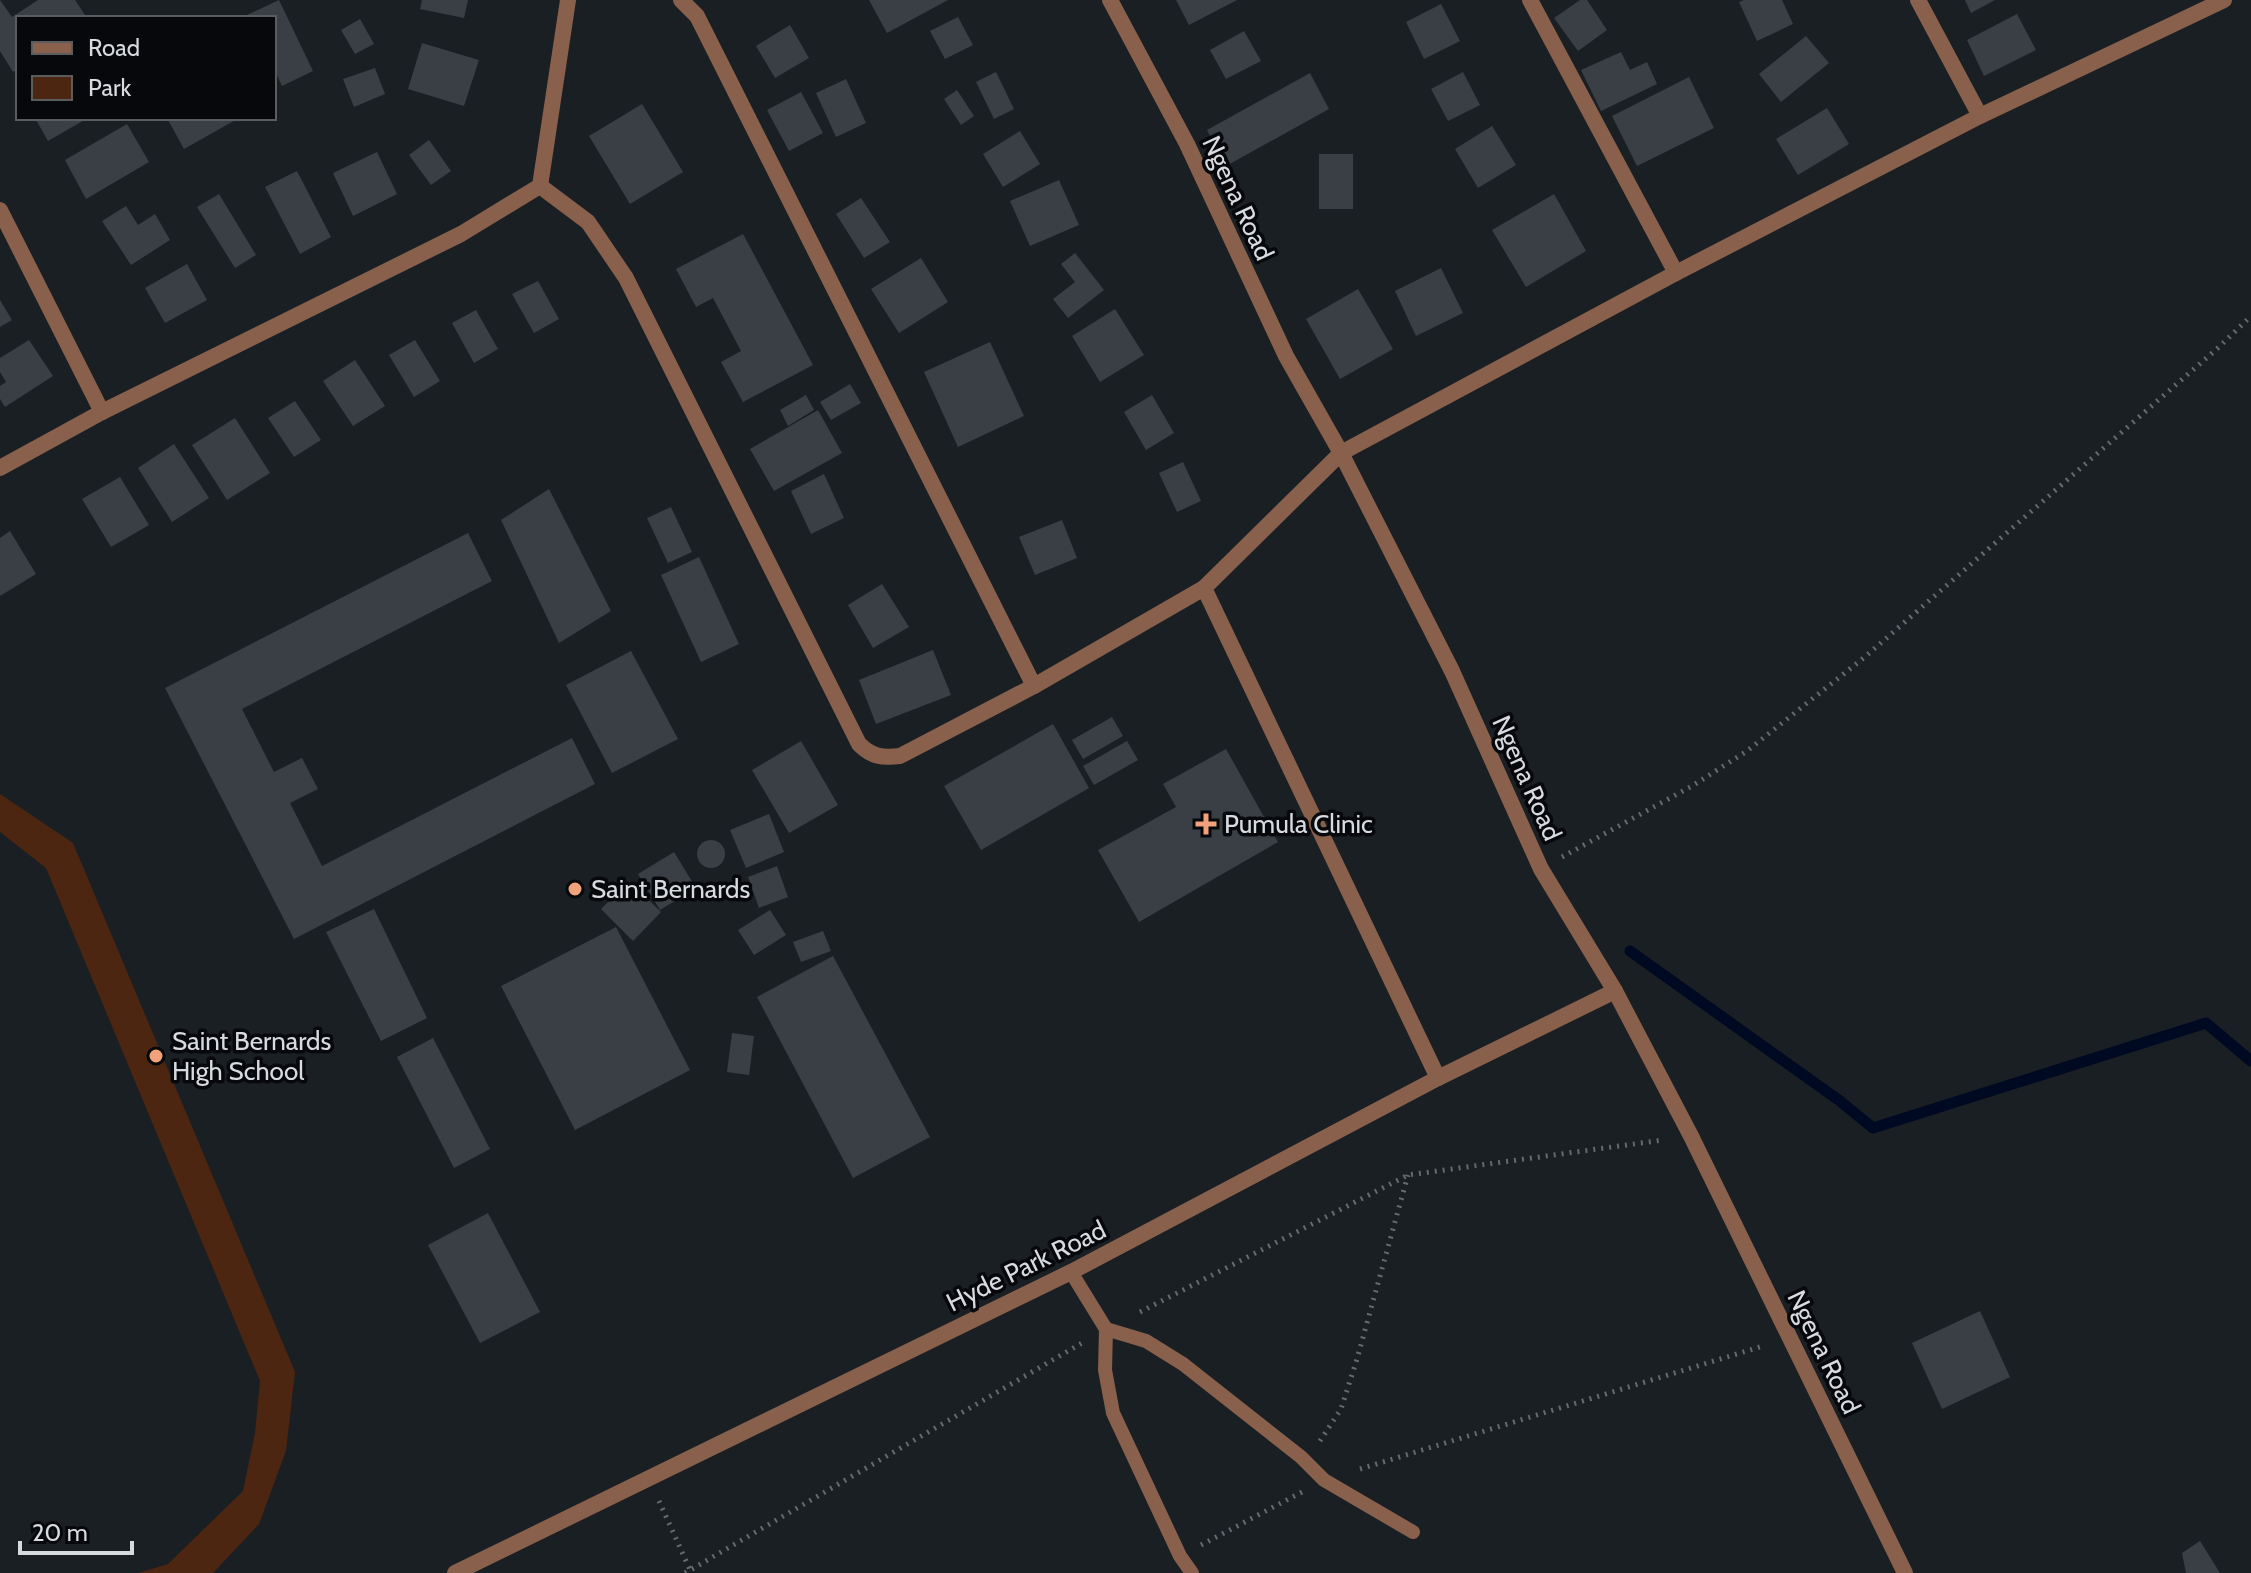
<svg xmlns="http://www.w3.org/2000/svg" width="2251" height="1573" font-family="Cabin,sans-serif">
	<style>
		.green { fill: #4c2611 }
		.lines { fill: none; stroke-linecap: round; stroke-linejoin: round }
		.stream { stroke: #000922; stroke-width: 11 }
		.building { fill: #3a3f45 }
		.path { stroke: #666a6e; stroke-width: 5; stroke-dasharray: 2 6; stroke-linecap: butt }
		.service { stroke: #88604c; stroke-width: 14 }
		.minor { stroke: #88604c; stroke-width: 16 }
		.tertiary { stroke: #88604c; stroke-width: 16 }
		.poi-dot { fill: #f0a27a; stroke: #07080b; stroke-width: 3 }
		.labels { text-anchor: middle; stroke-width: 7; stroke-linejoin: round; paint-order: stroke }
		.street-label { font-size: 26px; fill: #d7dade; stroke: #07080b }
		.poi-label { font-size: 26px; fill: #d7dade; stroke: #07080b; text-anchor: start }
	</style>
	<rect width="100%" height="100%" fill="#1a1f24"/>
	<!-- green -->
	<polygon class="green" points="0,794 73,843 295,1372 286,1451 259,1524 213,1573 138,1573 168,1564 243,1491 255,1433 260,1381 46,868 0,832"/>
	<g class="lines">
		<!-- stream -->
		<polyline class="stream" points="1630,951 1840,1101 1873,1128 2206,1023 2251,1061"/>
	</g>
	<!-- building -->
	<g class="building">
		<polygon points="0,0 12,17 38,0 75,0 87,18 18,18 18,69 13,72 0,51"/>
		<polygon points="279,0 313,71 282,86 274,69 274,18 249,18 247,15"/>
		<polygon points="422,0 468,0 464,18 420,9"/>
		<polygon points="869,0 948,0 887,33"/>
		<polygon points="1176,0 1237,0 1189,25"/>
		<polygon points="1580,0 1587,0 1607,30 1578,51 1554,18"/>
		<polygon points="1744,0 1782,0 1793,24 1757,41 1739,2"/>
		<polygon points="1965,0 1995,0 1971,13"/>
		<polygon points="1441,4 1460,41 1424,59 1406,22"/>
		<polygon points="2017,14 2036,50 1984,76 1967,40"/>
		<polygon points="958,17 973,45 945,59 930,31"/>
		<polygon points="360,19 374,44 355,54 341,30"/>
		<polygon points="790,25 809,58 775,78 756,46"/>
		<polygon points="1244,31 1261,61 1226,79 1210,50"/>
		<polygon points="1806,36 1829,63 1781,102 1759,74"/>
		<polygon points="422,43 479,60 464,106 408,89"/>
		<polygon points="1621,52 1630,70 1647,62 1657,84 1601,111 1581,70"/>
		<polygon points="375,68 385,94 354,107 343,79"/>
		<polygon points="996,72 1014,109 994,119 976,82"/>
		<polygon points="1463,72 1480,105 1448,121 1431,89"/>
		<polygon points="1310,73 1329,109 1226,166 1207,130"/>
		<polygon points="1689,77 1714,128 1637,166 1612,116"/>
		<polygon points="846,79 866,123 836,137 816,93"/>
		<polygon points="957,90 974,116 961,125 944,99"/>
		<polygon points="801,92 823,133 789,151 767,110"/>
		<polygon points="642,104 683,172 630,204 589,136"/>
		<polygon points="1827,108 1849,144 1798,175 1776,139"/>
		<polygon points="35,118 88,118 48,141"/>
		<polygon points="167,118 239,118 184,149"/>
		<polygon points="127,124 149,162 86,199 65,160"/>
		<polygon points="1492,126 1516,165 1478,188 1455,149"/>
		<polygon points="1020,131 1040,164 1003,187 983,154"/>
		<polygon points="429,140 451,171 431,185 409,155"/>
		<polygon points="377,152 397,194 353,216 333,173"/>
		<rect x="1319" y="154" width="34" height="55"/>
		<polygon points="297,171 331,237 300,254 265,187"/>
		<polygon points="1059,180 1079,225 1030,246 1010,201"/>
		<polygon points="219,194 256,255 235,268 197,207"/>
		<polygon points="1554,194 1586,251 1526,287 1492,230"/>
		<polygon points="861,198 890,242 864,258 836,214"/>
		<polygon points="126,206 138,225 155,214 170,240 131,265 102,221"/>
		<polygon points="743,234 813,365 743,402 721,362 741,351 713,298 696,307 676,269"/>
		<polygon points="1075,253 1104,290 1068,318 1053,299 1075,282 1061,264"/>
		<polygon points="921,258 948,302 899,333 871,289"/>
		<polygon points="187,264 207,300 165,323 145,288"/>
		<polygon points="1441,268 1463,313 1416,336 1395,291"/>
		<polygon points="538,281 559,319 534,333 512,294"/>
		<polygon points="1358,289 1393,349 1340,379 1306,319"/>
		<polygon points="0,300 12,320 0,327"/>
		<polygon points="1115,309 1144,355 1100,382 1072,336"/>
		<polygon points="476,310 498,349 474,363 452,323"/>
		<polygon points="29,340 53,376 5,407 0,399 0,386 6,382 0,372 0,358"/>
		<polygon points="415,340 440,381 414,397 389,355"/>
		<polygon points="990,342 1024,416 958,447 924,372"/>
		<polygon points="355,360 385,406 353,426 323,381"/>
		<polygon points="850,384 861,403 831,420 820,402"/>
		<polygon points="806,395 814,410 788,426 780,410"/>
		<polygon points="1152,395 1174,433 1146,450 1124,412"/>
		<polygon points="295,401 321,440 294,457 268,418"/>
		<polygon points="818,410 842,453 774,491 750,449"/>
		<polygon points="235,418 270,473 227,500 192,445"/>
		<polygon points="174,444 209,498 172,522 138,468"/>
		<polygon points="1183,462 1201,501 1177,512 1159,473"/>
		<polygon points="824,474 844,518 811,534 791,491"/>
		<polygon points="120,477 149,525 111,547 82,499"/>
		<polygon points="549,489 611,611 559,643 501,520"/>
		<polygon points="671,507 692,552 668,563 647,518"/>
		<polygon points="1062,520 1077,558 1035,575 1019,537"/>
		<polygon points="10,531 36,574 0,596 0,538"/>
		<polygon points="468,533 492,581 242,709 274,772 302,758 318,789 290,803 322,866 572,738 595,784 294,939 165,688"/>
		<polygon points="699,557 739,644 701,662 661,575"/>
		<polygon points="882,584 909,627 873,648 848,605"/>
		<polygon points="933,650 951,695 876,724 859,680"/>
		<polygon points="631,651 678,739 612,773 566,685"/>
		<polygon points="1112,717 1123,736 1083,759 1072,740"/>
		<polygon points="1053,724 1089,788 981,850 944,786"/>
		<polygon points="801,741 838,805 789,833 752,770"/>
		<polygon points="1127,741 1138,760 1094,785 1083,766"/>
		<polygon points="1226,749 1278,842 1139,922 1098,850 1176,807 1163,784"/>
		<polygon points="769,814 784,852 746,868 730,830"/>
		<circle cx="711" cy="854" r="14"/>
		<polygon points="674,852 696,888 660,910 638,874"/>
		<polygon points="777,866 788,897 759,908 748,877"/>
		<polygon points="629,881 661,912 633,941 601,909"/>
		<polygon points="374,909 427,1018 381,1041 326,932"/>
		<polygon points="770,910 786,935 754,955 738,930"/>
		<polygon points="616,927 690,1070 575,1130 501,986"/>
		<polygon points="823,931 831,951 801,962 793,942"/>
		<polygon points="833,956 930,1137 853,1178 757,997"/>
		<polygon points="732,1033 754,1036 749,1075 727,1072"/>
		<polygon points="433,1038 490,1149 454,1168 397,1057"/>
		<polygon points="488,1213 540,1312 480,1343 428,1245"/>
		<polygon points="1980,1311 2010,1377 1942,1409 1912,1343"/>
		<polygon points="2200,1541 2220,1573 2186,1573 2182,1553"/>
	</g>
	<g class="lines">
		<!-- path -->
		<g class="path">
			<polyline points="1562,857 1692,786 1747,751 1866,656 2219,347 2251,316"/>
			<polyline points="1140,1312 1408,1175 1663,1140"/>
			<polyline points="1320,1441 1341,1409 1357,1359 1408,1175"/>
			<polyline points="1360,1469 1763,1346"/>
			<polyline points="659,1501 691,1572"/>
			<polyline points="1201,1545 1302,1492"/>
			<polyline points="685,1573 1082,1343"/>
		</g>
		<!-- service -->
		<g class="service">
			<polyline points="1071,1272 1106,1329 1105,1370 1113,1413 1180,1556 1192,1573"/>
			<polyline points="1106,1329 1146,1341 1183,1364 1301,1457 1324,1480 1413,1532"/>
		</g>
		<!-- minor -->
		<g class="minor">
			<polyline points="681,0 697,16 1034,686 1204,588 1438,1078"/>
			<polyline points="1530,0 1676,273"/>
			<polyline points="1918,0 1980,116"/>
			<path d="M540,186L588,222L626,278L859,744C872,757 882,758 900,756L1034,686"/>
			<polyline points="0,210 102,412"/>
			<polyline points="0,468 102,412 461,234 540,186 568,0"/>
			<polyline points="1204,588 1341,453 1676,273 1980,116 2224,0"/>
		</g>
		<!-- tertiary -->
		<g class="tertiary">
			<polyline points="1110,0 1187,144 1286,356 1341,453 1452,671 1541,869 1615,991 1691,1136 1905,1573"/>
			<polyline points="455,1573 1071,1272 1438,1078 1615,991"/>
		</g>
	</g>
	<!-- markers -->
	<g class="poi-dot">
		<path d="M1202 812h8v8h8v8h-8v8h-8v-8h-8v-8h8z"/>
		<circle cx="575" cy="889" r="8"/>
		<circle cx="156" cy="1056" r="8"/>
	</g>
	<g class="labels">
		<!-- street labels -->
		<g class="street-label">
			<text transform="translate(1238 198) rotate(65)" y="9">Ngena Road</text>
			<text transform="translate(1527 778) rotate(66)" y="9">Ngena Road</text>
			<text transform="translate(1026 1266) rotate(-26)" y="9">Hyde Park Road</text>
			<text transform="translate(1824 1352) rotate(64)" y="9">Ngena Road</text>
		</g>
		<!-- poi labels -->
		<g class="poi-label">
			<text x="1224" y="833">Pumula Clinic</text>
			<text x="591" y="898">Saint Bernards</text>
			<text x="172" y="1050">Saint Bernards<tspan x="172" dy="30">High School</tspan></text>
		</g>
	</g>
	<!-- legend -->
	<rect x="16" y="16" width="260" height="104" fill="#07080b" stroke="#5a5c5f" stroke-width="2"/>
	<rect x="32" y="42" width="40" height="12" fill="#88604c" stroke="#5a5c5f" stroke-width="2"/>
	<text x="88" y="56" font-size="24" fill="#d7dade">Road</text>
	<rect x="32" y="76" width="40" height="24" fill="#4c2611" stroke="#5a5c5f" stroke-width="2"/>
	<text x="88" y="96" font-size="24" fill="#d7dade">Park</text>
	<!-- scale -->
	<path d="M20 1541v12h112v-12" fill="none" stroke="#d7dade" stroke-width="4"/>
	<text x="32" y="1541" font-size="24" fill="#d7dade" stroke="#07080b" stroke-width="6" paint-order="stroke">20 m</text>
</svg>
